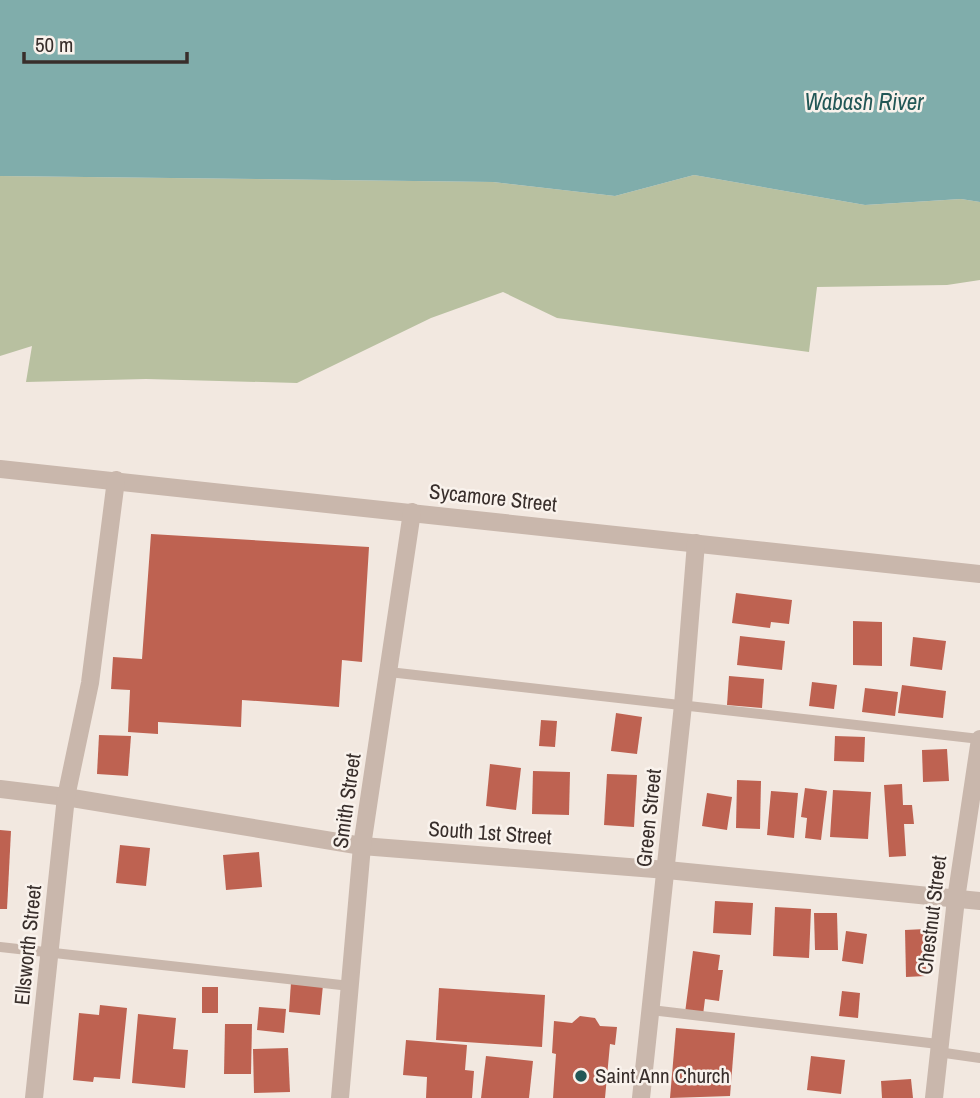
<svg xmlns="http://www.w3.org/2000/svg" width="980" height="1098" font-family="'Archivo Narrow',sans-serif">
	<style>
		.green { fill: #b8c0a0 }
		.water { fill: #80adab }
		.building { fill: #be6251 }
		.lines { fill: none; stroke-linecap: round; stroke-linejoin: round }
		.lane { stroke: #c9b7ac; stroke-width: 10 }
		.street { stroke: #c9b7ac; stroke-width: 18 }
		.poi-dot { fill: #225756; stroke: #f9f2ec; stroke-width: 2.5 }
		.labels { text-anchor: middle; stroke-width: 5; stroke-linejoin: round; paint-order: stroke }
		.street-label { font-size: 21px; fill: #382e2b; stroke: #f9f2ec }
		.poi-label { font-size: 21px; fill: #382e2b; stroke: #f9f2ec; text-anchor: start }
		.water-label { font-size: 23px; font-style: italic; fill: #225756; stroke: #f9f2ec }
	</style>
	<rect width="100%" height="100%" fill="#f2e8e0"/>
	<!-- green -->
	<polygon class="green" points="694,175 865,205 961,199 980,202 980,280 947,285 817,287 809,352 557,318 503,292 431,318 297,383 146,379 26,382 32,346 0,356 0,176 493,182 615,196"/>
	<!-- water -->
	<polygon class="water" points="0,0 980,0 980,202 961,199 865,205 694,175 615,196 493,182 0,176"/>
	<!-- building -->
	<g class="building">
		<polygon points="151,534 369,547 362,662 342,660 339,707 242,700 241,727 158,722 158,734 128,732 130,690 111,689 113,657 142,659"/>
		<polygon points="736,593 792,600 789,624 771,622 770,628 732,623"/>
		<polygon points="853,621 882,622 882,666 853,665"/>
		<polygon points="740,636 785,641 782,670 737,665"/>
		<polygon points="913,637 946,641 942,670 910,666"/>
		<polygon points="729,676 764,679 762,708 727,705"/>
		<polygon points="812,682 837,685 834,709 809,706"/>
		<polygon points="902,685 946,691 943,718 898,713"/>
		<polygon points="865,688 898,692 895,716 862,712"/>
		<polygon points="616,713 642,717 637,754 611,751"/>
		<polygon points="541,720 557,721 555,747 539,746"/>
		<polygon points="99,735 131,736 128,776 97,774"/>
		<polygon points="835,736 865,737 864,762 834,761"/>
		<polygon points="947,749 949,781 923,782 922,750"/>
		<polygon points="490,764 521,768 516,810 486,806"/>
		<polygon points="533,771 570,772 569,815 532,814"/>
		<polygon points="607,774 637,775 634,827 604,825"/>
		<polygon points="737,780 761,781 760,829 736,828"/>
		<polygon points="902,784 903,805 912,805 914,824 904,824 906,856 889,857 884,785"/>
		<polygon points="805,788 827,791 821,840 805,838 807,818 801,817"/>
		<polygon points="833,790 871,792 868,839 830,837"/>
		<polygon points="771,791 798,793 794,838 767,835"/>
		<polygon points="707,793 732,797 727,830 702,826"/>
		<polygon points="0,830 11,831 7,909 0,909"/>
		<polygon points="120,845 150,848 146,886 116,883"/>
		<polygon points="259,852 262,887 226,890 223,855"/>
		<polygon points="715,901 753,903 751,935 713,933"/>
		<polygon points="775,907 811,909 809,958 773,956"/>
		<polygon points="814,913 837,913 838,950 815,950"/>
		<polygon points="925,929 926,976 906,977 905,930"/>
		<polygon points="846,931 867,934 863,964 842,961"/>
		<polygon points="693,951 720,955 718,970 723,970 719,1001 705,999 703,1015 685,1013"/>
		<polygon points="291,982 323,985 320,1015 289,1012"/>
		<rect x="202" y="987" width="16" height="26"/>
		<polygon points="439,988 545,995 542,1047 436,1040"/>
		<polygon points="842,991 860,993 858,1018 839,1016"/>
		<polygon points="100,1005 127,1008 120,1079 94,1077 93,1082 73,1080 79,1013 99,1015"/>
		<polygon points="259,1007 286,1009 284,1033 257,1030"/>
		<polygon points="138,1014 176,1018 173,1049 188,1050 185,1088 132,1083"/>
		<polygon points="580,1016 595,1018 600,1026 617,1027 615,1045 610,1044 605,1098 553,1098 556,1054 552,1053 554,1021 572,1023"/>
		<polygon points="225,1024 252,1024 251,1074 224,1074"/>
		<polygon points="676,1028 735,1033 730,1096 670,1098"/>
		<polygon points="406,1040 467,1045 465,1070 474,1071 472,1098 426,1098 427,1077 403,1075"/>
		<polygon points="288,1048 290,1092 254,1093 253,1049"/>
		<polygon points="486,1056 533,1061 529,1098 481,1098"/>
		<polygon points="811,1056 845,1060 841,1094 807,1090"/>
		<polygon points="911,1079 913,1098 882,1098 881,1081"/>
	</g>
	<g class="lines">
		<!-- lane -->
		<g class="lane">
			<polyline points="389,672 980,739"/>
			<polyline points="0,947 350,986"/>
			<polyline points="651,1010 938,1044"/>
			<polyline points="938,1052 980,1058"/>
		</g>
		<!-- street -->
		<g class="street">
			<polyline points="0,469 980,574"/>
			<polyline points="0,789 66,797 362,846 667,870 980,901"/>
			<polyline points="34,1098 66,797 90,683 116,480"/>
			<polyline points="340,1098 362,846 412,512"/>
			<polyline points="641,1098 683,705 696,543"/>
			<polyline points="934,1098 956,899 980,739"/>
		</g>
	</g>
	<!-- markers -->
	<circle class="poi-dot" cx="581" cy="1076" r="7"/>
	<g class="labels">
		<!-- street labels -->
		<g class="street-label">
			<text transform="translate(493 498) rotate(6)" y="7">Sycamore Street</text>
			<text transform="translate(347 801) rotate(-82)" y="7">Smith Street</text>
			<text transform="translate(649 818) rotate(-84)" y="7">Green Street</text>
			<text transform="translate(490 833) rotate(4)" y="7">South 1st Street</text>
			<text transform="translate(932 915) rotate(-83)" y="7">Chestnut Street</text>
			<text transform="translate(28 945) rotate(-84)" y="7">Ellsworth Street</text>
		</g>
		<!-- poi labels -->
		<g class="poi-label">
			<text x="595" y="1083">Saint Ann Church</text>
		</g>
		<!-- water labels -->
		<g class="water-label">
			<text x="864" y="110">Wabash River</text>
		</g>
	</g>
	<!-- scale -->
	<path d="M24 52v10h163v-10" fill="none" stroke="#382e2b" stroke-width="3.5"/>
	<text x="35" y="52" font-size="21" fill="#382e2b" stroke="#f9f2ec" stroke-width="5" paint-order="stroke">50 m</text>
</svg>
